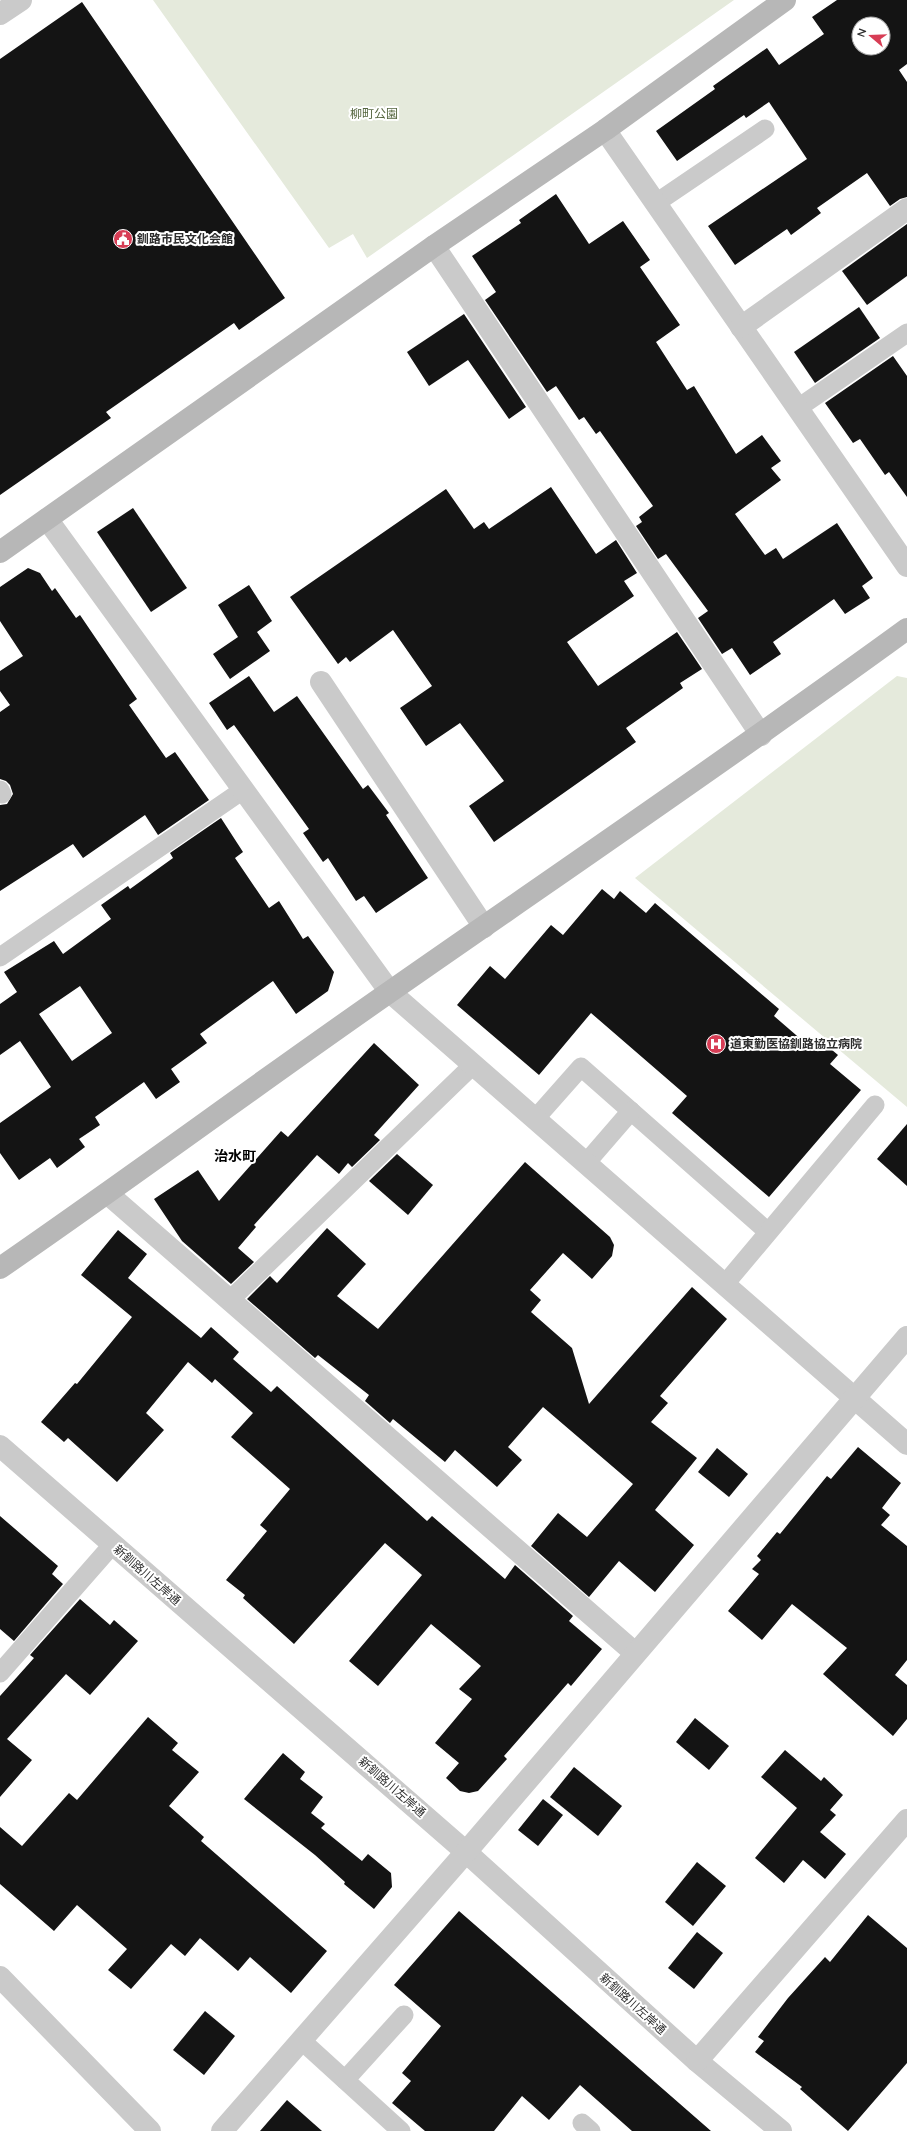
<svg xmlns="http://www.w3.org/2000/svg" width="907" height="2131" font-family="Quicksand,'Noto Sans JP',sans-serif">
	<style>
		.green { fill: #e5eadc }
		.building { fill: #141414; fill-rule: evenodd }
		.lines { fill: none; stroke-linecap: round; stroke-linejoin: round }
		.lane { stroke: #cacaca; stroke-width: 19 }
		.street { stroke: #cacaca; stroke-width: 22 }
		.secondary { stroke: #b7b7b7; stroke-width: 22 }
		.labels { text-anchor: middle; stroke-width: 4; stroke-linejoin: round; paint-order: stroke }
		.park-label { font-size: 12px; fill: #54653e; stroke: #fff }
		.poi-label { font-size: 12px; font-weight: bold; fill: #2d2d2d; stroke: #fff; text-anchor: start }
		.street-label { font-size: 12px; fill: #2d2d2d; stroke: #fff }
		.quarter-label { font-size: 14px; font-weight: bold; fill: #000; stroke: #fff }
	</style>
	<rect width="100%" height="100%" fill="#fff"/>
	<!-- green -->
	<g class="green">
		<polygon points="153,0 734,0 367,258 353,234 329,248"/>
		<polygon points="897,676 907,678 907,1107 635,878"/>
	</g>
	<!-- building -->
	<g class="building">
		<path d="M837,0H907V64L899,70L907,82V197L900,199L890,206L867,173L817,208L821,213L791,235L787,229L735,265L708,226L807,159L769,102L746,118L744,115L677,161L656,131L715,89L713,86L767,48L779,65L824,34L812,17ZM859,24H883V48H859Z"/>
		<polygon points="82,2 285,298 239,330 234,323 106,412 111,418 0,495 0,59"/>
		<polygon points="556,194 589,244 623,221 650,260 640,267 680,325 656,342 687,390 694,386 736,454 762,435 781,461 771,468 781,480 735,514 765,555 776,548 783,559 837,523 873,578 862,586 870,598 845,614 834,599 773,642 781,654 750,675 732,648 722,654 698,618 708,611 666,554 658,559 636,526 642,522 639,517 653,506 600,431 596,434 584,417 579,420 556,386 547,392 485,300 496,292 472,256 521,223 519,220"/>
		<polygon points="907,224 907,276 867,305 842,271"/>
		<polygon points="859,307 880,338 815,383 794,352"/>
		<polygon points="464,314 526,407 509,419 468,360 429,386 407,352"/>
		<polygon points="893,356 907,376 907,497 889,472 885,475 860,439 853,443 825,403"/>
		<polygon points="551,487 596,554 616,540 637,573 624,581 634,596 567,642 598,686 677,632 702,669 680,683 683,688 626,728 636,742 494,842 469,806 504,781 460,723 426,746 400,708 432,686 393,630 350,662 346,657 338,664 290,597 446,489 474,529 484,522 489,529"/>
		<polygon points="133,508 187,588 151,612 97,532"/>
		<polygon points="28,568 40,573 52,591 55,588 76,618 80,615 137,699 129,705 166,758 175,752 209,800 158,835 145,815 83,858 73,844 0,891 0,805 7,804 13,794 10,785 6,781 0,779 0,712 10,705 0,691 0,671 23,656 0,621 0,587"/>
		<polygon points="249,585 272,621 257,632 270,651 230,679 213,654 238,637 218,605"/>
		<polygon points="249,676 274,712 297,696 363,789 368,785 389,813 386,815 428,878 376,913 364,896 356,901 328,858 323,862 303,833 309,829 234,725 227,730 209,703"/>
		<path d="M221,818L243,852L235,858L269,908L279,901L303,939L308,936L334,972L328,991L296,1014L273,981L200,1034L207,1043L171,1069L180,1082L156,1099L144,1082L95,1117L100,1125L79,1139L85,1147L57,1168L50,1158L19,1180L0,1153V1123L51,1087L20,1041L0,1055V1004L17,992L4,972L54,941L63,954L111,919L101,905L128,886L130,889L173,858L170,853ZM80,986L112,1033L72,1061L39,1014Z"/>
		<polygon points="602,889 614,899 620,891 646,913 655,903 779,1009 774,1016 811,1048 819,1039 838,1055 830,1064 861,1090 769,1197 672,1113 687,1096 591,1013 539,1075 457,1005 490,966 505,979 551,925 563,935"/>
		<polygon points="374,1043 419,1085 374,1135 380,1140 352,1167 348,1163 339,1174 317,1155 254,1225 256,1227 238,1248 254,1262 231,1284 182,1241 154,1199 198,1170 219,1201 281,1131 288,1137"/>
		<polygon points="907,1124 907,1186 877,1159"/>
		<polygon points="397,1154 433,1185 408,1215 369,1181"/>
		<polygon points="525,1162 610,1237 614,1245 612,1256 592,1279 563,1253 530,1290 541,1300 531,1312 572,1348 589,1404 692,1287 727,1319 660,1396 668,1403 651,1422 697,1458 655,1510 694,1545 655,1592 619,1561 589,1597 531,1546 558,1513 587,1537 633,1484 543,1407 508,1447 522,1460 497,1487 455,1450 445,1462 393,1419 390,1423 365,1401 369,1395 318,1355 315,1358 247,1299 270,1276 277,1283 327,1228 366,1264 337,1296 378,1329"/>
		<polygon points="118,1230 147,1254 128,1278 201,1338 211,1327 239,1352 233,1359 271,1392 277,1386 427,1521 432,1516 505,1579 515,1565 573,1616 569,1621 602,1649 571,1686 568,1683 504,1756 507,1759 478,1791 469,1793 460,1791 446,1778 459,1763 435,1743 472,1699 459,1689 481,1666 431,1624 378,1686 349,1661 422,1575 385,1543 294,1644 243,1598 245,1595 226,1580 267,1531 260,1525 290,1489 231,1437 253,1413 215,1379 212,1383 188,1362 146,1413 164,1430 117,1482 68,1438 64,1442 41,1422 75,1383 77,1384 132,1317 81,1275"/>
		<polygon points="858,1447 901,1483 882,1508 890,1515 881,1525 907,1546 907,1660 895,1675 907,1685 907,1719 893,1736 823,1674 847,1648 792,1604 762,1640 728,1611 759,1574 752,1569 761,1560 757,1556 777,1532 780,1534 827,1476 831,1479"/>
		<polygon points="717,1448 748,1474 729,1497 698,1472"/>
		<polygon points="0,1516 58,1566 52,1574 63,1584 14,1641 0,1629"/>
		<polygon points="80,1599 110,1625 114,1620 138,1641 90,1695 66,1674 7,1739 32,1760 0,1797 0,1696 34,1658 30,1655"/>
		<polygon points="148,1717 178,1743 172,1750 199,1772 169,1806 204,1837 201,1841 327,1951 291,1993 250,1957 238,1971 200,1938 185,1956 171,1944 131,1989 108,1970 127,1949 77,1905 54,1931 0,1884 0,1827 22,1846 69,1793 77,1800"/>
		<polygon points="695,1718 729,1746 709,1770 676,1742"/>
		<polygon points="785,1750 821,1781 824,1777 843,1795 830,1810 836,1815 820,1832 846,1854 825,1879 803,1860 784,1883 755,1858 797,1808 761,1777"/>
		<polygon points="283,1753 305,1772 300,1779 323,1797 311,1813 325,1824 321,1828 362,1861 368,1854 391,1873 392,1887 374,1909 344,1884 345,1882 315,1855 244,1799"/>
		<polygon points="574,1767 622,1806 598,1836 550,1797"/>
		<polygon points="543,1799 563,1815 538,1846 518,1830"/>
		<polygon points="697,1862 726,1886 693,1926 665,1902"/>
		<polygon points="459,1911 711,2131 632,2131 580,2085 549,2120 522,2096 494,2131 425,2131 392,2103 411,2081 402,2073 441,2026 394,1985"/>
		<polygon points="868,1915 907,1948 907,2063 848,2131 800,2089 802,2087 755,2052 764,2041 758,2037 788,1998 825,1957 830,1962"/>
		<polygon points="697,1932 723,1953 694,1989 668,1968"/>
		<polygon points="205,2011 235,2036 204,2075 173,2050"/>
		<polygon points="287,2100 322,2131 260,2131"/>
	</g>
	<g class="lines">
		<!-- lane -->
		<g class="lane">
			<polyline points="656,203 765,129"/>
			<polyline points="798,408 907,333"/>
			<polyline points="0,790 2,794"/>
			<polyline points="0,957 243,790"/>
			<polyline points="535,1119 581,1067 768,1232"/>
			<polyline points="586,1163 631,1111"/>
			<polyline points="725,1284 875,1105"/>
			<polyline points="230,1300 473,1065"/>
			<polyline points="0,1673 113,1544"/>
			<polyline points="301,2040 401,2131"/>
			<polyline points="345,2080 404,2015"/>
			<polyline points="582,2123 591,2131"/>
		</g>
		<!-- street -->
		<g class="street">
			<polyline points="0,14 21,0"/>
			<polyline points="605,130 907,566"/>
			<polyline points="434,246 761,735"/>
			<polyline points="741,327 907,209"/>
			<polyline points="47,519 390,992 907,1444"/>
			<polyline points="321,682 484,927"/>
			<polyline points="108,1194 635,1653"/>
			<polyline points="0,1446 466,1852 697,2061 781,2131"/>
			<polyline points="0,1977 150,2131"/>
			<polyline points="697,2061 907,1820"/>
			<polyline points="222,2131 466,1852 907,1337"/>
		</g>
		<!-- secondary -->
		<g class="secondary">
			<polyline points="0,552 434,246 605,130 785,0"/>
			<path d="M0,1268C132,1177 260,1082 391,991C563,871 737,753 907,629"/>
		</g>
	</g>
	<!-- icons -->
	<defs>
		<symbol id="civic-disc" viewBox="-11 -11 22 22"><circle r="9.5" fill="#d73d55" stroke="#fff"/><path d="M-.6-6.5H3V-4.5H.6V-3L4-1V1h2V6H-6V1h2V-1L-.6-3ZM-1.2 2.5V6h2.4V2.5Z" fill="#fff"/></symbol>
		<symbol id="hospital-disc" viewBox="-11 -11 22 22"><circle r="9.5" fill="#d73d55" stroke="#fff"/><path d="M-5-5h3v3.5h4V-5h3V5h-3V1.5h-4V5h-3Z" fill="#fff"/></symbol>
	</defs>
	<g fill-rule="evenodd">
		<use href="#civic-disc" x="112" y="228" width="22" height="22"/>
		<use href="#hospital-disc" x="705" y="1033" width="22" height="22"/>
	</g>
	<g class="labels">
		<!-- park labels -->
		<g class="park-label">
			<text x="374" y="118">柳町公園</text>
		</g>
		<!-- poi labels -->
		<g class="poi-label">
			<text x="137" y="243">釧路市民文化会館</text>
			<text x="730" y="1048">道東勤医協釧路協立病院</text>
		</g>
		<!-- street labels -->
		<g class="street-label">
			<text transform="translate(147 1575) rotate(41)" y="4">新釧路川左岸通</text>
			<text transform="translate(392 1787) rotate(41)" y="4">新釧路川左岸通</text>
			<text transform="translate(633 2004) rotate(42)" y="4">新釧路川左岸通</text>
		</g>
		<!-- quarter labels -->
		<g class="quarter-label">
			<text x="235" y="1161">治水町</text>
		</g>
	</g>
	<!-- north arrow -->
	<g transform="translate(871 36) rotate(289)"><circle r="19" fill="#ffffff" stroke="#ababab"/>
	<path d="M0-3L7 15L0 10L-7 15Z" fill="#d73d55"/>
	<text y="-6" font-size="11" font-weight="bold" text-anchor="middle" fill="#2d2d2d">N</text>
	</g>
</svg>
